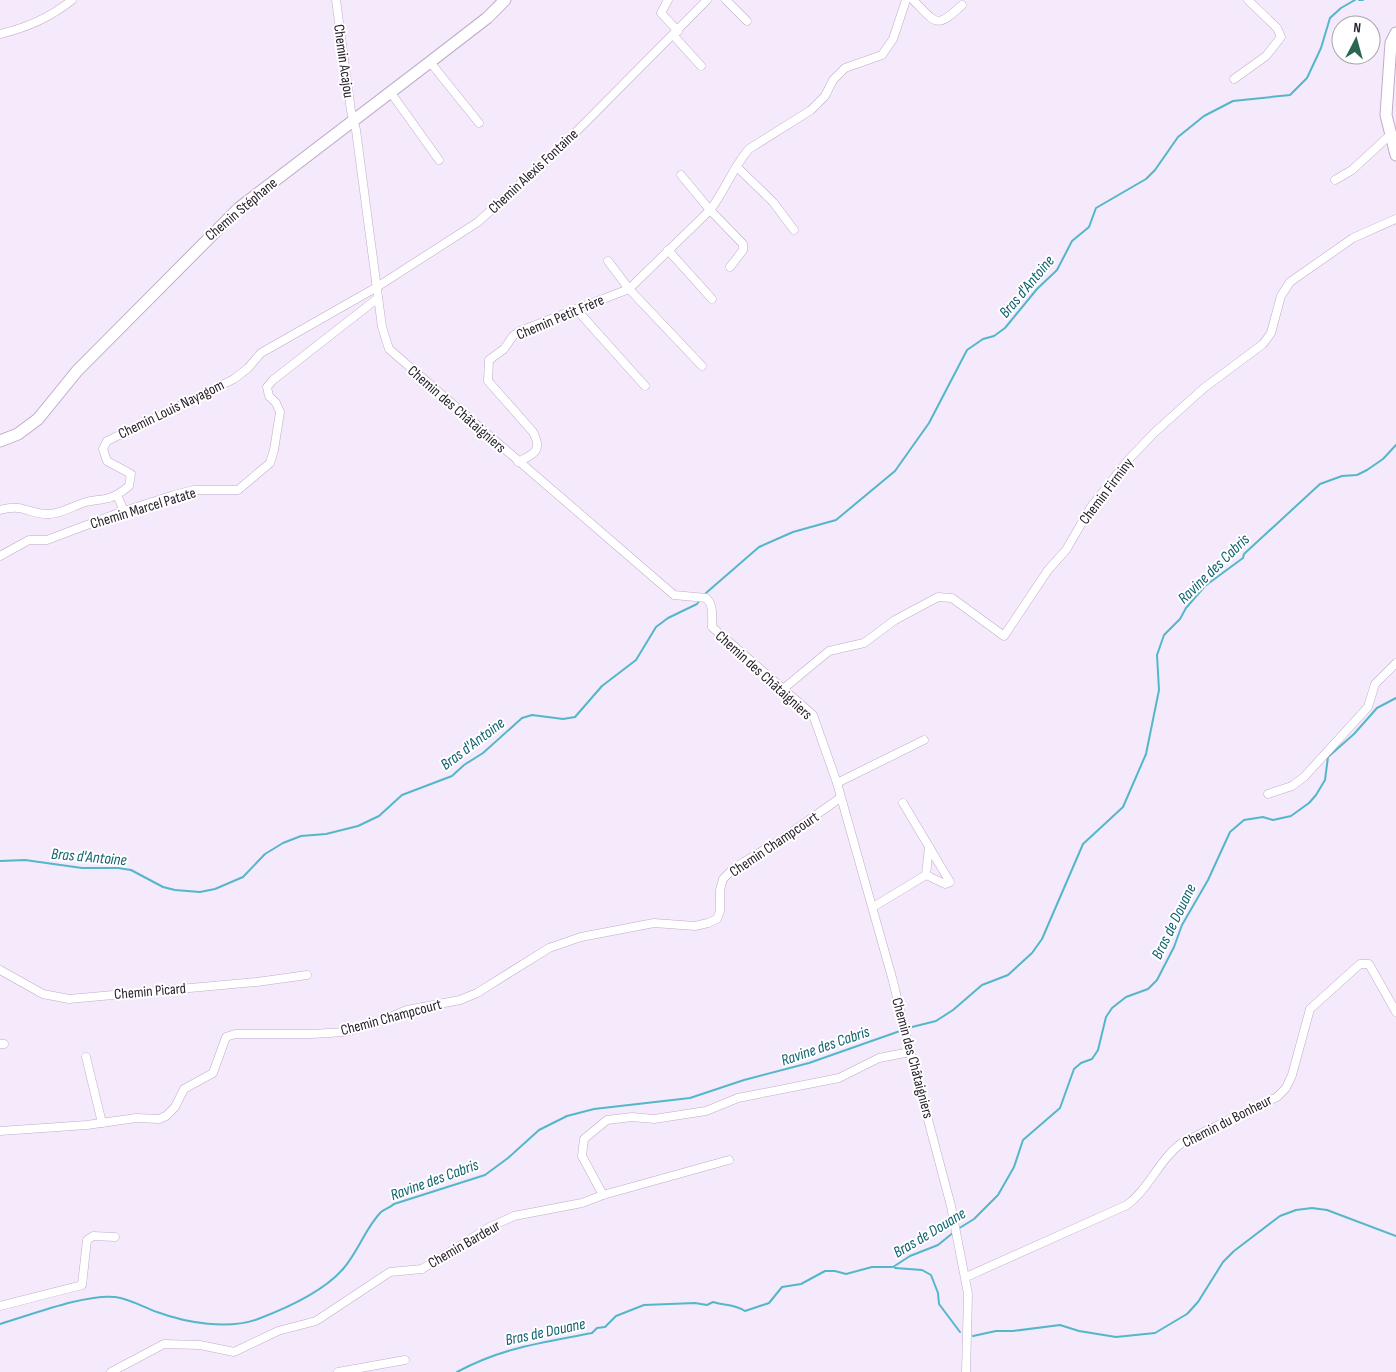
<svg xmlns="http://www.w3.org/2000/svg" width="1396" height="1372" font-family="'Sofia Sans Condensed',sans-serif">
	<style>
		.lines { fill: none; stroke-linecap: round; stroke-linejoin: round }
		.stream { stroke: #54b7c9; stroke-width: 2 }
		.minor-casing { stroke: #c0acca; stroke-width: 9 }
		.secondary-casing { stroke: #c0acca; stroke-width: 13 }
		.minor { stroke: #fff; stroke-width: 8 }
		.secondary { stroke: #fff; stroke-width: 11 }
		.labels { text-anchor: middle; stroke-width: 4; stroke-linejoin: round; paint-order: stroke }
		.street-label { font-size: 15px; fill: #29212d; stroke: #fff }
		.water-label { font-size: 16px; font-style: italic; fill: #0f626f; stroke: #fff }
	</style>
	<rect width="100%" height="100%" fill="#f5e9fc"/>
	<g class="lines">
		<!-- stream -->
		<g class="stream">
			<polyline points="1359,0 1363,0"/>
			<polyline points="706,593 759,547 793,532 836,520 895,471 929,423 967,350 983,339 994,336 1005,328 1037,289 1057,270 1072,241 1089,227 1096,208 1146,179 1155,170 1178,137 1204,116 1233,101 1290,95 1307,78 1321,48 1330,18 1341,8 1355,0"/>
			<polyline points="0,861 25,860 82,868 118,868 131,870 163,887 175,890 200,892 215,889 243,877 265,854 283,843 301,836 326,834 358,826 379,816 402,795 452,776 464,765 483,753 522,718 532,715 563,719 575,717 602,686 636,660 656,627 668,618 697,604 700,600"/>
			<polyline points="908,1028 936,1021 953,1010 982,985 1008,975 1032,953 1042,939 1083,844 1123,807 1146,754 1159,690 1157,655 1164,635 1180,619 1186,608 1205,586 1243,558 1244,554 1320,484 1342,476 1357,475 1367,470 1383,459 1396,445"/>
			<polyline points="958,1229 974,1219 998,1195 1014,1167 1023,1140 1060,1108 1074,1069 1081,1063 1092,1059 1098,1050 1106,1017 1112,1008 1126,997 1148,989 1157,980 1174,947 1182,925 1208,880 1230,832 1244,820 1263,817 1273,820 1291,816 1309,803 1316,795 1325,780 1328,757 1354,734 1377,708 1396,698"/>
			<polyline points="895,1268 922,1270 931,1275 938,1293 939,1304 960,1332"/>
			<path d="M0,1324C31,1315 84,1294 115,1297C130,1299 143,1307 157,1312C187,1323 228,1330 258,1319C287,1308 323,1292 343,1269C358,1252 366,1227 381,1212C385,1209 391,1207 394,1204L485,1175L508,1158L539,1130L567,1116L594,1109L690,1098L744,1080L809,1063L900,1031"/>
			<polyline points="973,1336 996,1331 1013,1331 1060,1325 1079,1331 1116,1337 1155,1333 1187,1314 1198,1302 1223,1262 1234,1251 1280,1216 1296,1210 1312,1208 1327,1210 1396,1236"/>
			<path d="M457,1372C504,1347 541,1343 592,1333L597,1328L605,1327L616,1316L644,1305L695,1303L707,1305L713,1302C726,1306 734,1304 745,1311L769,1303L782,1287L801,1284L825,1271H835L846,1274L872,1267H893L910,1256L938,1245L954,1232"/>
		</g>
		<defs>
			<g id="minor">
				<path d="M336,0L351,111L356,130L382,327L389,349L674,595L706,598C714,604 712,618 712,627L813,715L837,783L893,981L910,1052L951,1206L968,1294L966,1372"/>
				<polyline points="668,0 661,13 678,31"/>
				<polyline points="726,0 747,21"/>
				<path d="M913,0C936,23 936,30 962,5"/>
				<path d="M0,34C26,28 51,17 72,0"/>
				<polyline points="674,36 701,66"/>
				<polyline points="430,62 479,123"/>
				<polyline points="1234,79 1266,56 1281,37 1277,28 1248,0"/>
				<polyline points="391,93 439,160"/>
				<polyline points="737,167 773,202 794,230"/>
				<polyline points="681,175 710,210 743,244 743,250 730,267"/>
				<polyline points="1335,180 1352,170 1390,135"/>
				<polyline points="668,250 712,299"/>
				<polyline points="608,261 629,289 702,366"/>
				<polyline points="576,309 645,386"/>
				<path d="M518,462C534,454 543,451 533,432L488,381L489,360L504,349L513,336L520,331L629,289L710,210C725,191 733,167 749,149L811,110L825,96L833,80L845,68L882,55L893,39L906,0"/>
				<polyline points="117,495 124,511"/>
				<path d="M0,510C25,503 29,515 49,514C61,514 75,505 86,502C94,500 102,500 109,498C117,496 123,491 129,486L131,474L107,461L103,449L107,441L234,379L248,368L261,353L377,287L478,222L563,145L707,0"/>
				<polyline points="0,556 29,540 47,540 124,511 174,495 194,490 238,490 270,463 274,450 280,412 276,403 269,396 267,387 273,380 378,298"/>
				<polyline points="783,689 829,651 864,643 895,620 938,597 952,598 1004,636 1048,570 1066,550 1091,507 1129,459 1155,432 1204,388 1263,344 1271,333 1281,296 1290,282 1353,238 1396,219"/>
				<polyline points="837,783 924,740"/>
				<polyline points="1268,794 1292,786 1304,777 1368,707 1375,684 1396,663"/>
				<polyline points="903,803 950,882 945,884 926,875"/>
				<polyline points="873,907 926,875 929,847"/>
				<polyline points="0,970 43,994 69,999 257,982 307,975"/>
				<polyline points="0,1044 4,1044"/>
				<polyline points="86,1057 102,1123"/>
				<polyline points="0,1131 87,1125 136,1118 159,1119 166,1116 175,1107 184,1089 213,1073 226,1037 235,1034 312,1034 345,1032 373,1024 407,1010 460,1000 477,993 549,948 581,937 654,923 695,926 708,923 717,919 720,911 720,890 723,879 734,868 782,839 840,798"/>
				<polyline points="603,1195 729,1160"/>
				<path d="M966,1277L1127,1205C1150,1188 1159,1159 1183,1142L1277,1097L1286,1088L1292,1075L1310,1009L1360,964H1369L1396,1012"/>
				<polyline points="0,1306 82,1285 87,1240 93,1236 115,1237"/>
				<polyline points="111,1372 164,1344 200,1345 234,1352 278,1331 316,1321 390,1272 422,1269 490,1227 514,1216 582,1203 603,1195 582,1156 584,1139 607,1120 632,1117 654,1119 706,1111 738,1098 839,1078 879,1058 910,1052"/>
				<polyline points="338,1372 405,1360"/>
			</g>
			<g id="secondary">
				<polyline points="1396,33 1391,43 1386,115 1396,155"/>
				<polyline points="0,441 18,434 38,419 77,371 239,208 430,62 487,18 505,0"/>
			</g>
		</defs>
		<!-- minor casing -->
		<use href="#minor" class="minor-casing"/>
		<!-- secondary casing -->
		<use href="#secondary" class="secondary-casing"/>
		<!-- minor -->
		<use href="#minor" class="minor"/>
		<!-- secondary -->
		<use href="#secondary" class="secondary"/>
	</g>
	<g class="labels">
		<!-- street labels -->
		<g class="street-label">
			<text transform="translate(344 61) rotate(82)" y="5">Chemin Acajou</text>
			<text transform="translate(533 171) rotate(-43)" y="5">Chemin Alexis Fontaine</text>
			<text transform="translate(241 209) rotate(-40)" y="5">Chemin Stéphane</text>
			<text transform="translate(560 317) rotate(-23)" y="5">Chemin Petit Frère</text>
			<text transform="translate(171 409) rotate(-26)" y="5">Chemin Louis Nayagom</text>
			<text transform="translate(457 409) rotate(41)" y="5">Chemin des Châtaigniers</text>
			<text transform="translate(1106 491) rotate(-53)" y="5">Chemin Firminy</text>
			<text transform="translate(143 508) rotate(-17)" y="5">Chemin Marcel Patate</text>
			<text transform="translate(764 675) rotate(42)" y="5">Chemin des Châtaigniers</text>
			<text transform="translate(774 844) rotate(-34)" y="5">Chemin Champcourt</text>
			<text transform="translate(150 991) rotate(-5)" y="5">Chemin Picard</text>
			<text transform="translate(391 1017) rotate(-15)" y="5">Chemin Champcourt</text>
			<text transform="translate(913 1058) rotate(75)" y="5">Chemin des Châtaigniers</text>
			<text transform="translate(1227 1121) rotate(-27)" y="5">Chemin du Bonheur</text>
			<text transform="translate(464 1244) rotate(-30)" y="5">Chemin Bardeur</text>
		</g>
		<!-- water labels -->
		<g class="water-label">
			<text transform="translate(1026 286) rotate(-50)" y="6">Bras d'Antoine</text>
			<text transform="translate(1213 568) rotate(-44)" y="6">Ravine des Cabris</text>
			<text transform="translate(472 743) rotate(-37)" y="6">Bras d'Antoine</text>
			<text transform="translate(89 856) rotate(5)" y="6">Bras d'Antoine</text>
			<text transform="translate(1173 921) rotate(-64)" y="6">Bras de Douane</text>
			<text transform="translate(825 1045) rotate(-19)" y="6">Ravine des Cabris</text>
			<text transform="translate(434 1179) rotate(-20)" y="6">Ravine des Cabris</text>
			<text transform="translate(929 1232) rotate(-31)" y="6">Bras de Douane</text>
			<text transform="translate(545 1331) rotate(-12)" y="6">Bras de Douane</text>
		</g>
	</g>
	<!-- north arrow -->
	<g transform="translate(1356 40) rotate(6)"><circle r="24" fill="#ffffff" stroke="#a9a6ab"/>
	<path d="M0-4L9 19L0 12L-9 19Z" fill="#296753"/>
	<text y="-8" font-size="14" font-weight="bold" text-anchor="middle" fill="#29212d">N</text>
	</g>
</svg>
